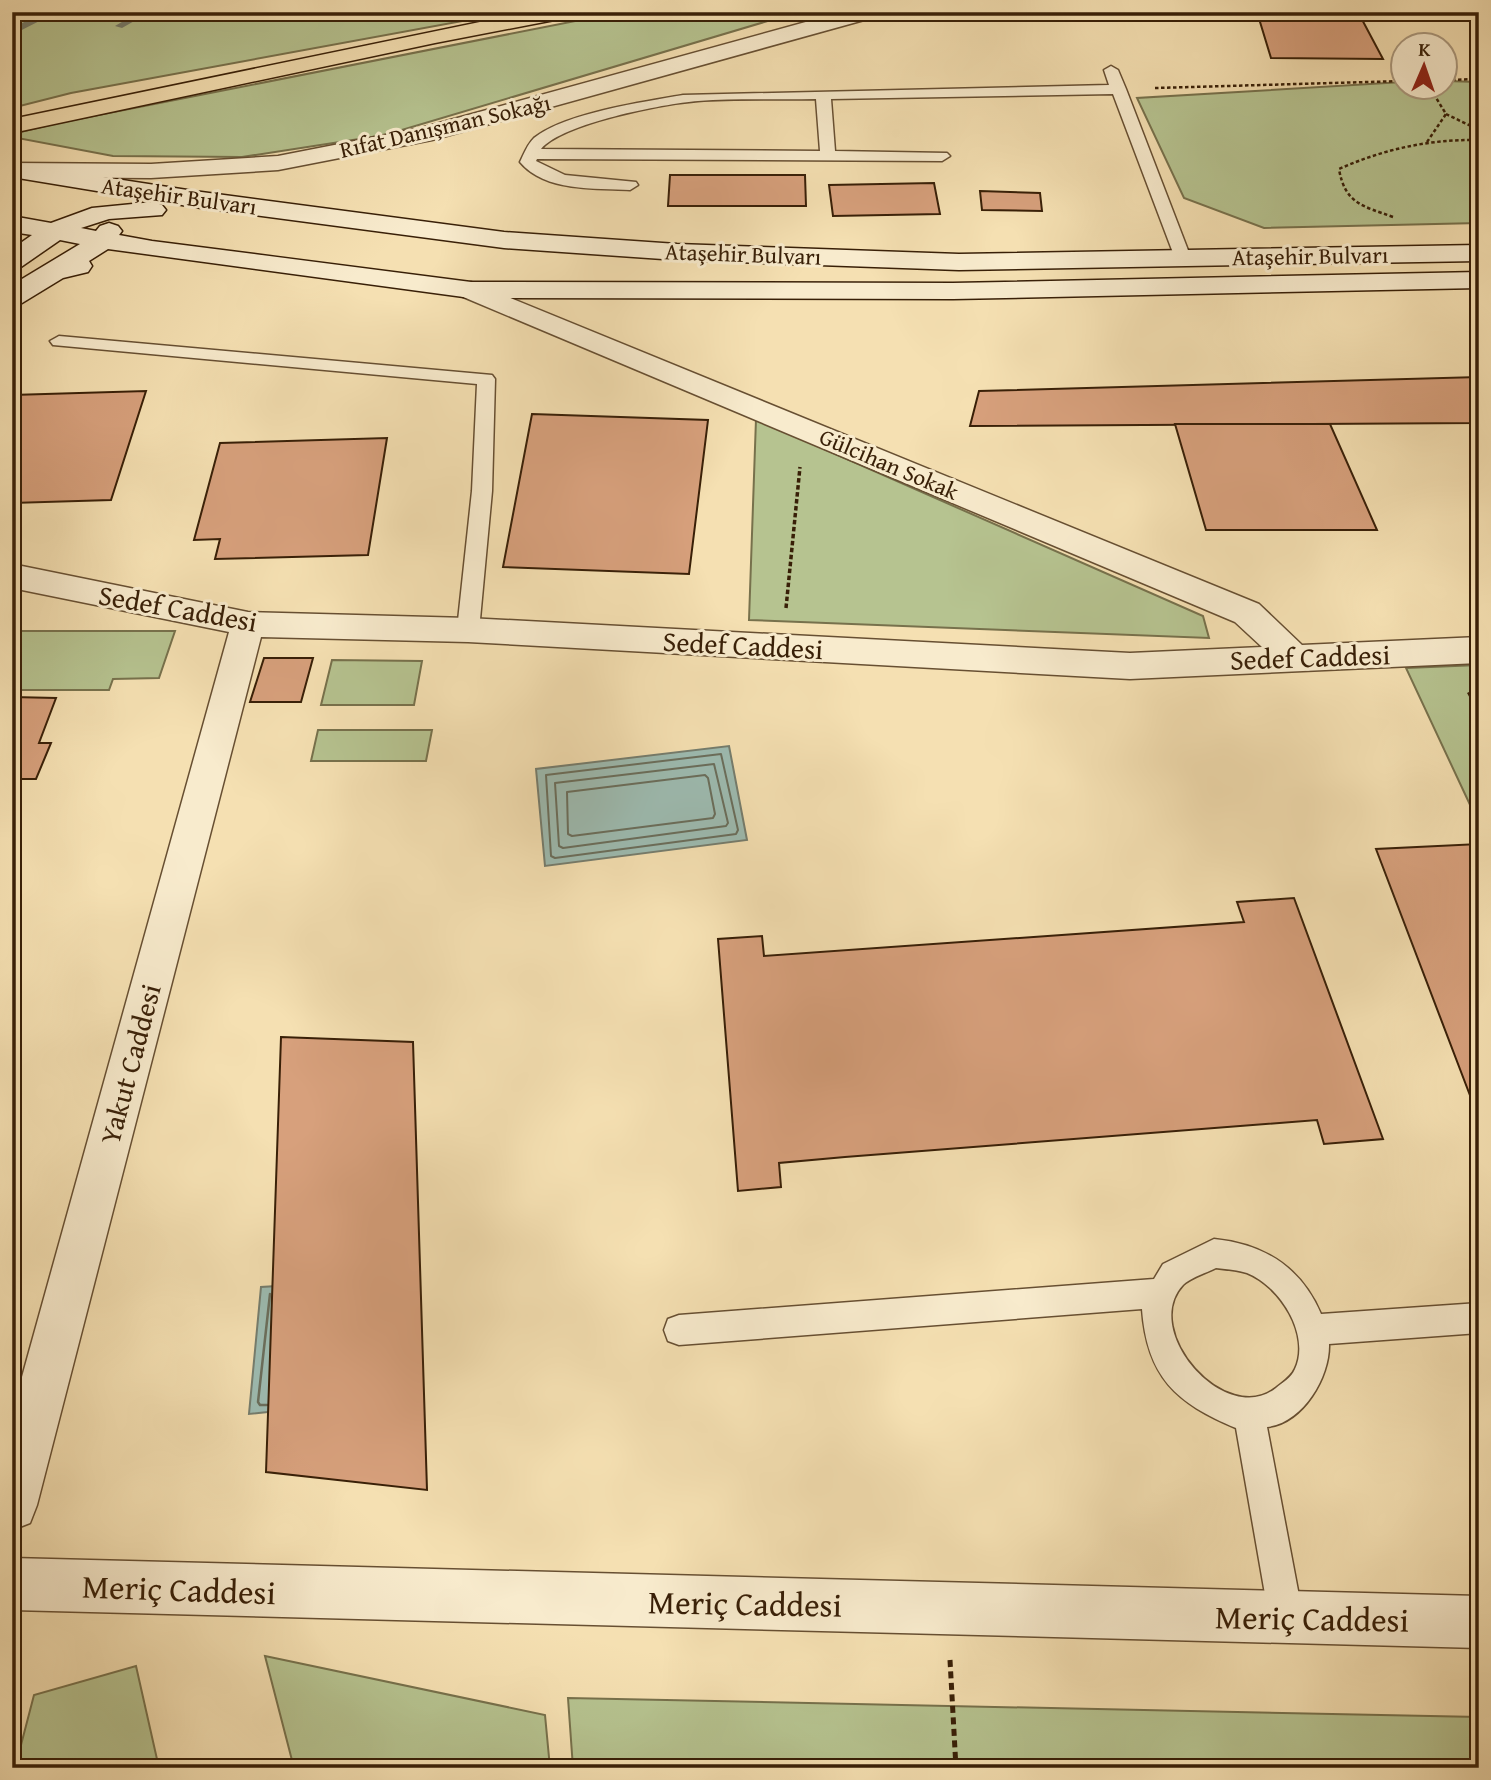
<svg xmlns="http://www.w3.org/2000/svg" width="1491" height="1780" font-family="'Gentium Book Plus',serif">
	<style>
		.green { fill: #b6c390; stroke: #77714c; stroke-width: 2 }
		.water { fill: #9dbcb2; stroke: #757d6e; stroke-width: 2 }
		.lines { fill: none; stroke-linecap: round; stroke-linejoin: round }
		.shore-far1 { stroke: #6a6e5c; stroke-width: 2 }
		.shore { stroke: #6a6e5c; stroke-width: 2.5 }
		.stream { fill: #757d6e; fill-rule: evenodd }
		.building { fill: #d7a07c; stroke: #381f07; stroke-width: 2 }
		.service-casing { stroke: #674f32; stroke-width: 3 }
		.minor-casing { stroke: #674f32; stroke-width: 3 }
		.tertiary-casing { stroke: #674f32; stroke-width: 3 }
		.secondary-casing { stroke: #381f07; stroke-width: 3 }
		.motorway-casing { stroke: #381f07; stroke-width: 3 }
		.path-far3 { stroke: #381f07; stroke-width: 2.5; stroke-dasharray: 3.5 2.5; stroke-linecap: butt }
		.path-far2 { stroke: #381f07; stroke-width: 3.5; stroke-dasharray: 4.5 2.5; stroke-linecap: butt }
		.path-far1 { stroke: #381f07; stroke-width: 4.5; stroke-dasharray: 5 3.5; stroke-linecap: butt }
		.path { stroke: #381f07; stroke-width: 5; stroke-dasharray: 7 4.5; stroke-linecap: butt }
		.service { fill: #f8ebcd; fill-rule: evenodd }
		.minor { fill: #f8ebcd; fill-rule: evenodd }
		.tertiary { fill: #f8ebcd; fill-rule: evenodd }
		.secondary { fill: #f8ebcd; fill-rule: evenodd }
		.motorway { fill: #f5e0b2; fill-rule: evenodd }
		.labels { text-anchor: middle; stroke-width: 6; stroke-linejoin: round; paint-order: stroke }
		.far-street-label { font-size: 23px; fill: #381f07; stroke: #f8ebcd }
		.street-label { font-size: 28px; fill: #381f07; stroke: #f8ebcd }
		.near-street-label { font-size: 33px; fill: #381f07; stroke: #f8ebcd }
	</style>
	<rect width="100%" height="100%" fill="#f5e0b2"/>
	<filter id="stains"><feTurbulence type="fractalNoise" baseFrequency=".00286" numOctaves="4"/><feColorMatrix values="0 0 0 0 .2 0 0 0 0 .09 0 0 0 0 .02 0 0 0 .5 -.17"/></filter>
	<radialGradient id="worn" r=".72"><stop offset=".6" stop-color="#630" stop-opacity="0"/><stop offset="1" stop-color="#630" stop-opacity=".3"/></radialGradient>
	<!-- green -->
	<g class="green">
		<polygon points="12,12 511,12 71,93 12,108"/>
		<polygon points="621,12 798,12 385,135 242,157 113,156 12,137 12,134 58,123"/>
		<polygon points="1446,81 1479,82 1479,223 1264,228 1184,198 1137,98 1403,82 1404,88 1446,88"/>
		<polygon points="756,419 1203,616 1209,638 749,620"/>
		<polygon points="12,631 175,631 159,678 113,679 109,690 12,690"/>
		<polygon points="332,660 422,661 414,705 321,705"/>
		<polygon points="1479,665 1479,824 1406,668"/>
		<polygon points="318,730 432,730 426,761 311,761"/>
		<polygon points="265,1656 545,1715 550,1768 294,1768"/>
		<polygon points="136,1666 159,1768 15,1768 34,1695"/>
		<polygon points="568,1698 1479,1717 1479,1768 573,1768"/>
	</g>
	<!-- water -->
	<g class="water">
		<polygon points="729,746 747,840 545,866 536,769"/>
		<polygon points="310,1284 305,1408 249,1414 261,1287"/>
	</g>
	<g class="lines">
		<!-- shore-far1 -->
		<g class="shore-far1">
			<polygon points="721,754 738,830 736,834 555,858 551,856 546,775"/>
			<polygon points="714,764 728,823 726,826 563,848 559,846 555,783"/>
			<polygon points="705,775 708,778 715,814 713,818 572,836 568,834 567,792"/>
		</g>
		<!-- shore -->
		<polyline class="shore" points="267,1405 260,1405 258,1402 270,1294"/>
		<!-- stream -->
		<g class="stream">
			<polygon points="45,12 57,12 12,35 12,28"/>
			<polygon points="139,12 150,12 122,28 115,26"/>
		</g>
	</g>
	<!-- building -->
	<g class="building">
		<polygon points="1257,12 1358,12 1383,59 1271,58"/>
		<polygon points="670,175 805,175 806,206 668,206"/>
		<polygon points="934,183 940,214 833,216 829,185"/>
		<polygon points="980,191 1040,193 1042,211 982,210"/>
		<polygon points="1479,377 1479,423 970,426 979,391"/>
		<polygon points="146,391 111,500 12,503 12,395"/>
		<polygon points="532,414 708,420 689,574 503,567"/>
		<polygon points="1175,424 1330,424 1377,530 1206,530"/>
		<polygon points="387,438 368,555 215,559 220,539 194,540 220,443"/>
		<polygon points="264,658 313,658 301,702 250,702"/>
		<polygon points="12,697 56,698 39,743 51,743 36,779 21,779 12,801"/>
		<polygon points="1479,844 1479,1119 1376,849"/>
		<polygon points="1294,898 1383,1139 1324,1144 1317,1120 845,1157 779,1163 781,1187 738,1191 718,939 762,936 764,956 1244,922 1237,902"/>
		<polygon points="281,1037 413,1042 427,1490 266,1472"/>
	</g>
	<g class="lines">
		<defs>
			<g id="service">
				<path d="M1111,66L1118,70L1126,89L1191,258L1189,262L1183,263L1175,258L1113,94L831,99L835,151L947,153L950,156L942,161L537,159L536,161L565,175L636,182L638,185L630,190C595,188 545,192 520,162C524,154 527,145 534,138C565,113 643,102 683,95L1109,85L1104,70ZM816,99L820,151L541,149C563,123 663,104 698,101C737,98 777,100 816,99Z"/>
				<polygon points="59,336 492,375 495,379 492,491 479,630 476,636 468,638 460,636 457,630 472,491 477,384 53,345 50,341"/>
				<path d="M1214,1239C1264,1244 1301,1267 1321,1314L1479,1303V1333L1329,1344C1330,1377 1303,1423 1267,1427L1303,1617L1298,1629L1286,1634L1274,1629L1269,1617L1236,1428C1176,1403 1147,1377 1142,1309L679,1345L668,1341L664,1330L668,1319L679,1315L1154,1279L1163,1264ZM1216,1268C1226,1269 1237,1270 1247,1273C1280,1286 1311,1335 1295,1369C1291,1378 1283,1382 1276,1388C1226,1428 1140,1331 1183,1285C1190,1278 1206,1273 1216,1268Z"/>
			</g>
			<g id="minor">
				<polygon points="471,282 1259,604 1302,645 1479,637 1479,663 1130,679 468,642 261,637 37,1505 30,1523 12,1530 12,1413 229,632 12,588 12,564 248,612 468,618 1130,653 1262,647 1235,622 461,296 458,290 461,284"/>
				<polygon points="12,1558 1479,1596 1479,1648 12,1610"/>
			</g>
			<polygon id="tertiary" points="842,12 878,12 875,17 432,140 278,170 151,178 12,177 12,163 151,164 278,156 421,128"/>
			<g id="secondary">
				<polygon points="12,163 194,191 504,232 677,244 959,254 1479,245 1479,261 959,270 677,260 504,248 194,207 12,177"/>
				<polygon points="153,202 162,205 166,210 162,215 109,219 81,228 96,231 100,226 109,223 118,226 122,231 119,235 152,241 471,282 953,283 1479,272 1479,288 953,299 471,298 108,249 89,261 92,266 88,272 63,278 22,303 12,305 12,285 80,244 60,240 21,267 12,269 12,249 32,235 12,232 12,216 51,223 92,208"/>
			</g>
			<polygon id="motorway" points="528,12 576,12 573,17 565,18 435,43 12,133 12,119"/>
		</defs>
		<!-- service casing -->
		<use href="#service" class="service-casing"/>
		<!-- minor casing -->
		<use href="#minor" class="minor-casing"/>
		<!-- tertiary casing -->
		<use href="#tertiary" class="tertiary-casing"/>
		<!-- secondary casing -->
		<use href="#secondary" class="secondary-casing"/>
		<!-- motorway casing -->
		<use href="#motorway" class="motorway-casing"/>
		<!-- path-far3 -->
		<g class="path-far3">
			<polyline points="1446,80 1479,79"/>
			<polyline points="1155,88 1404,81"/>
			<polyline points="1446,114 1479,130"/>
			<polyline points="1427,142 1446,114 1430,88"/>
			<path d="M1393,217C1363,206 1345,204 1339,169C1384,149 1430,139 1479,140"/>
		</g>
		<!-- path-far2 -->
		<polyline class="path-far2" points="786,608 800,467"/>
		<!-- path-far1 -->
		<polyline class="path-far1" points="1469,692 1479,710"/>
		<!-- path -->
		<polyline class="path" points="950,1660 956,1768"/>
		<!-- service -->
		<use href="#service" class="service"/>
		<!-- minor -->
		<use href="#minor" class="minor"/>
		<!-- tertiary -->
		<use href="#tertiary" class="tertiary"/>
		<!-- secondary -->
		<use href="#secondary" class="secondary"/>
		<!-- motorway -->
		<use href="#motorway" class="motorway"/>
	</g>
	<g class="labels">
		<!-- far-street labels -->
		<g class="far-street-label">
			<text transform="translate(445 126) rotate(-13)" y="8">Rıfat Danışman Sokağı</text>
			<text transform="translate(179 196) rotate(8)" y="8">Ataşehir Bulvarı</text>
			<text transform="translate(743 254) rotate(2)" y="8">Ataşehir Bulvarı</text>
			<text transform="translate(1310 256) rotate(-1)" y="8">Ataşehir Bulvarı</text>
			<text transform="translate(889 464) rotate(23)" y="8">Gülcihan Sokak</text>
		</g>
		<!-- street labels -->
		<g class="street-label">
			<text transform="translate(178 608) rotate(10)" y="10">Sedef Caddesi</text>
			<text transform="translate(743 645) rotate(3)" y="10">Sedef Caddesi</text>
			<text transform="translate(1310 657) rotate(-2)" y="10">Sedef Caddesi</text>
			<text transform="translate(130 1064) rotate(-75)" y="10">Yakut Caddesi</text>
		</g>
		<!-- near-street labels -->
		<g class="near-street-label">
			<text transform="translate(179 1589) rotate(2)" y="12">Meriç Caddesi</text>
			<text transform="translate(745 1603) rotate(1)" y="12">Meriç Caddesi</text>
			<text transform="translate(1312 1618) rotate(1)" y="12">Meriç Caddesi</text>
		</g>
	</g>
	<!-- margin -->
	<rect width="1491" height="1780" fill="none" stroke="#f5e0b2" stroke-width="42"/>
	<rect x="14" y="14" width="1463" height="1752" fill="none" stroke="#381f07" stroke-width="3.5"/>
	<rect x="21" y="21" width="1449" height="1738" fill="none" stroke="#381f07" stroke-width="2"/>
	<!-- north arrow -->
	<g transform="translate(1424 66) rotate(2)"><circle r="33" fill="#f8ebcd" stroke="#ab997e" stroke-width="2"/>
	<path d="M0-5L12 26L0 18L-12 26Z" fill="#8f2418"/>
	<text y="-10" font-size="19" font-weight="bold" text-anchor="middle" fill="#381f07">K</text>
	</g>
	<rect width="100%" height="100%" filter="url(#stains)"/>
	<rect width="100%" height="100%" fill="url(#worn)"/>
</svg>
